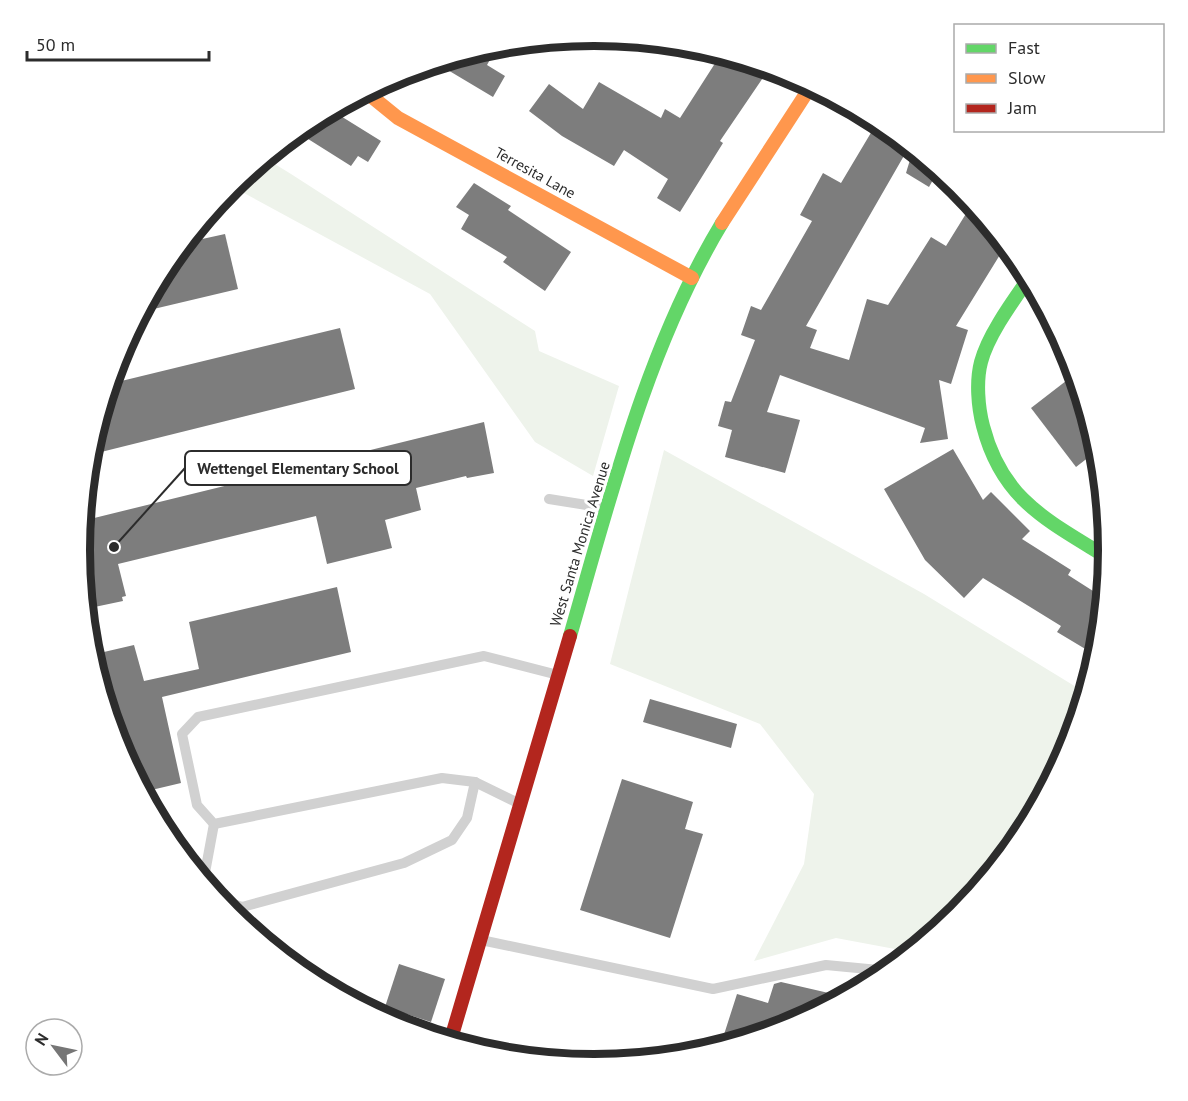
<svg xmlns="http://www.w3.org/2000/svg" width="1188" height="1101" font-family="'PT Sans',sans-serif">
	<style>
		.green { fill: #eef3eb }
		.building { fill: #7d7d7d }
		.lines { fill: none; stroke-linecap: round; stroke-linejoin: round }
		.lane { stroke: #d1d1d1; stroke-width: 10 }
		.fast { stroke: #63d668; stroke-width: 14 }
		.slow { stroke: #ff974d; stroke-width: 14 }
		.jam { stroke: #b3261e; stroke-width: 14 }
		.labels { text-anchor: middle; stroke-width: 6; stroke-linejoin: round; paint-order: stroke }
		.street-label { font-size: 15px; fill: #2c2c2c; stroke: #fff }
		.rim { fill: none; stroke: #2c2c2c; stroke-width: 8 }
		.leader { fill: none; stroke: #2c2c2c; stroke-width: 2 }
		.callout-dot { fill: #2c2c2c; stroke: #fff; stroke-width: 2 }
		.callout { fill: #fff; stroke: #2c2c2c; stroke-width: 2 }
		.callout-label { font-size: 16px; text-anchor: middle; font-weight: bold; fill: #2c2c2c }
	</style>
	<rect width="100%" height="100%" fill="#fff"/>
	<!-- green -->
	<g class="green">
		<polygon points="265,158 291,174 535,331 539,351 619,386 593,476 535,442 430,294 231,186"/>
		<polygon points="664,450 924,594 1086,693 1069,748 1022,837 958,915 911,952 836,938 754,961 804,864 814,794 760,724 610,664"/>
	</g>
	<!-- building -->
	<g class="building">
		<polygon points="498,45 487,65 505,76 493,97 436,63"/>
		<polygon points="721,54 769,69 720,141 723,143 680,212 657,198 668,179 624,150 614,166 562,136 529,111 549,84 583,109 599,82 661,118 665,109 680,118"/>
		<polygon points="331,110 381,141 368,162 358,156 351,166 297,132 308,123"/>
		<polygon points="875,126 909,147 806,326 817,330 810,348 849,360 867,299 888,305 931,237 946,246 972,204 1006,245 956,326 968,330 951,384 939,380 948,439 920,443 925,428 780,375 767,412 800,420 785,473 725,457 732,430 718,426 725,401 731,402 755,340 741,335 751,306 761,310 812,221 800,215 823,173 841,183"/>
		<polygon points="913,150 938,171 929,187 906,173"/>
		<polygon points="474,183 511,206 508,210 571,252 545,291 503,262 507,257 461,229 469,215 456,207"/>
		<polygon points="225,234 238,289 141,312 166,264 184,243"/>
		<polygon points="340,328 355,389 89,455 109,384"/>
		<polygon points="1075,374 1098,450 1076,467 1031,408"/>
		<polygon points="484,422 494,473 467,478 466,476 416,488 421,510 385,520 392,548 327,564 316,516 118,564 126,596 122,597 123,601 85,609 80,550 82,521"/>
		<polygon points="953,449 983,500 991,492 1030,531 1022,539 1071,570 1068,575 1104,598 1097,656 1057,632 1061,626 983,578 964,598 925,560 884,489"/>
		<polygon points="337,587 351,652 162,697 181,783 143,792 119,747 91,655 134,645 144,681 199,669 189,622"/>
		<polygon points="650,699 737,724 731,748 643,722"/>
		<polygon points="622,779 693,802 685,829 703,834 670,938 580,910"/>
		<polygon points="399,964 445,979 431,1022 385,1007"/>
		<polygon points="781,982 846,997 791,1026 720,1047 737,994 768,1003 774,984"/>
	</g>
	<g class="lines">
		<!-- lane -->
		<g class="lane">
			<polyline points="549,499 605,508"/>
			<polyline points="520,804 475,782 442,778 214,824 197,805 182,734 198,717 484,656 558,675"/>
			<polyline points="208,887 204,878 214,824"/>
			<polyline points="218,899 242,907 404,863 452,840 467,818 475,782"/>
			<polyline points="481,940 713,989 826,965 889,971"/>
			<polyline points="596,1065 602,1061 609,1063"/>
		</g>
		<!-- fast -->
		<g class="fast">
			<path d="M1029,278C1013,301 988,335 981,362C976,381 978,407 983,426C1002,500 1047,520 1108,558"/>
			<path d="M570,636C610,498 647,347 722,223"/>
		</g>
		<!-- slow -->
		<g class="slow">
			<polyline points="366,92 398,118 692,278"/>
			<polyline points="722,223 811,86"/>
		</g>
		<!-- jam -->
		<polyline class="jam" points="450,1042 570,636"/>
	</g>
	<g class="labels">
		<!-- street labels -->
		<g class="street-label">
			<text transform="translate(535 173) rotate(29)" y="5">Terresita Lane</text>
			<text transform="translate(580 544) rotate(-73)" y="5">West Santa Monica Avenue</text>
		</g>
	</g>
	<!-- crop -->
	<path d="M0 0H1188V1101H0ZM90 550a504 504 0 1 1 1008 0a504 504 0 1 1-1008 0Z" fill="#fff" fill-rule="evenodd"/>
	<path class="rim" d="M90 550a504 504 0 1 1 1008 0a504 504 0 1 1-1008 0Z"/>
	<!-- callouts -->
	<path class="leader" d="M114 547L185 468"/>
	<circle class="callout-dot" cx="114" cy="547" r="6"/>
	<rect class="callout" x="185" y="451" width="226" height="34" rx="6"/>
	<g class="callout-label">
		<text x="298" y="474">Wettengel Elementary School</text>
	</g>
	<!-- legend -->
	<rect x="954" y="24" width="210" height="108" fill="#ffffff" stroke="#ababab" stroke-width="1.5"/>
	<rect x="966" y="44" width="30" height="9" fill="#63d668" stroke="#ababab" stroke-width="1.5"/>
	<text x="1008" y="54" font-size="18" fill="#2c2c2c">Fast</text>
	<rect x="966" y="74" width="30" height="9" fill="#ff974d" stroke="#ababab" stroke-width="1.5"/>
	<text x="1008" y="84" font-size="18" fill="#2c2c2c">Slow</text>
	<rect x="966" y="104" width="30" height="9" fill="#b3261e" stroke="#ababab" stroke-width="1.5"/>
	<text x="1008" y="114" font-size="18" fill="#2c2c2c">Jam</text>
	<!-- north arrow -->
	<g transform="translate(54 1047) rotate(302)"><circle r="28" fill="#ffffff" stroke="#ababab" stroke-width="1.5"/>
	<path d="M0-4.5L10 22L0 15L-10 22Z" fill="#767676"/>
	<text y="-9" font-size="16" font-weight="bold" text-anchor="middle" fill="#2c2c2c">N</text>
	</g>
	<!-- scale -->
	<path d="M27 51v9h182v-9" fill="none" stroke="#2c2c2c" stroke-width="3"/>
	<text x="36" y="51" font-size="18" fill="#2c2c2c" stroke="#ffffff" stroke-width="4.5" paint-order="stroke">50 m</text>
</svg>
